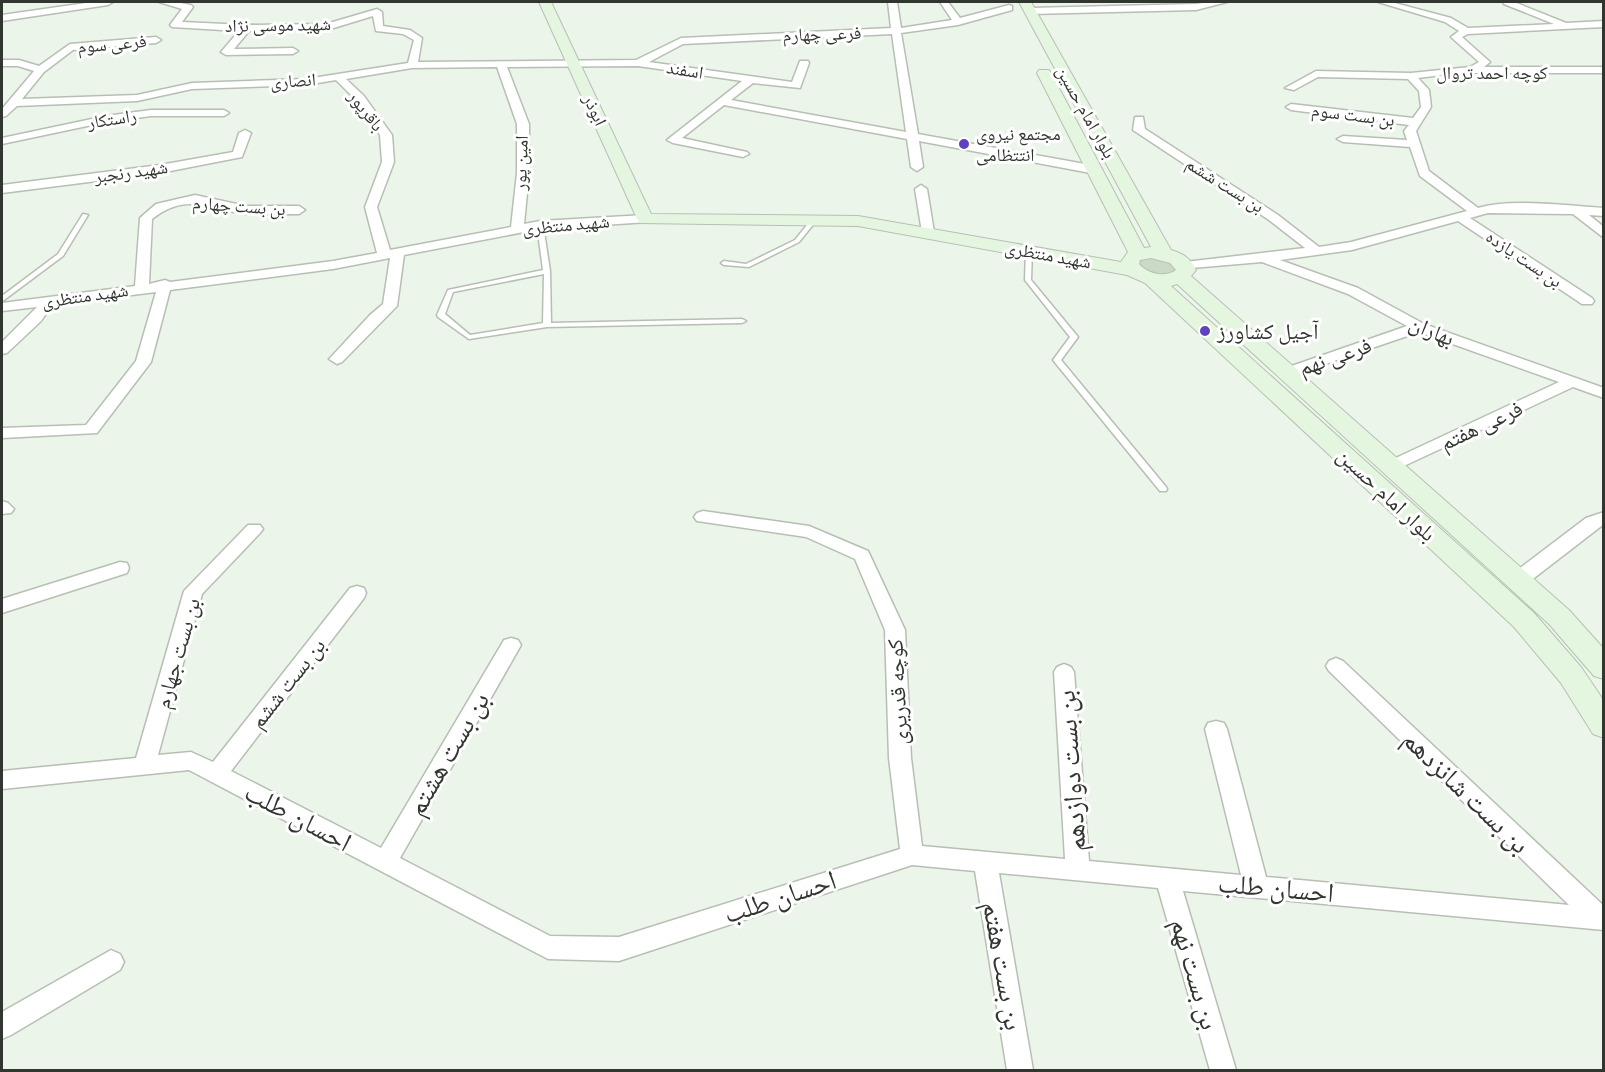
<svg xmlns="http://www.w3.org/2000/svg" width="1605" height="1072" font-family="'PT Sans Narrow','Noto Naskh Arabic',sans-serif">
	<style>
		.green { fill: #ccd9c8 }
		.lines { fill: none; stroke-linecap: round; stroke-linejoin: round }
		.lane-casing { stroke: #b7bfb4; stroke-width: 3 }
		.street-casing { stroke: #b7bfb4; stroke-width: 3 }
		.secondary-casing { stroke: #b7bfb4; stroke-width: 2 }
		.lane { fill: #fff; fill-rule: evenodd }
		.street { fill: #fff; fill-rule: evenodd }
		.secondary { fill: #e5f6e0; fill-rule: evenodd }
		.poi-dot { fill: #5e43bc; stroke: #fff; stroke-width: 2 }
		.labels { text-anchor: middle; stroke-width: 6; stroke-linejoin: round; paint-order: stroke }
		.far-street-label { font-size: 18px; fill: #323631; stroke: #fff }
		.far-poi-label { font-size: 18px; fill: #323631; stroke: #fff; text-anchor: start }
		.street-label { font-size: 22px; fill: #323631; stroke: #fff }
		.poi-label { font-size: 22px; fill: #323631; stroke: #fff; text-anchor: start }
		.near-street-label { font-size: 27px; fill: #323631; stroke: #fff }
	</style>
	<rect width="100%" height="100%" fill="#ecf5ea"/>
	<!-- green -->
	<polygon class="green" points="1164,256 1179,273 1153,277 1134,261"/>
	<g class="lines">
		<defs>
			<g id="lane">
				<polygon points="83,214 88,215 63,256 4,300 2,301 2,296 58,254"/>
				<polygon points="813,219 816,221 799,242 749,267 724,265 721,263 724,261 746,264 795,240 811,220"/>
				<path d="M540,223L543,225L550,271L551,323L742,319L746,321L742,323L547,327L469,339L438,317L437,315L448,290L543,270L537,225ZM544,274L543,323L470,335L445,314L453,292Z"/>
				<polygon points="1029,249 1032,251 1031,280 1078,337 1061,360 1166,487 1167,489 1166,491 1160,491 1053,360 1070,337 1025,280 1026,251"/>
			</g>
			<g id="street">
				<polygon points="93,2 113,2 108,5 2,21 2,15"/>
				<path d="M159,2H175L191,5L193,7L182,22L246,25L326,24L377,9L382,12L383,26L410,30L422,38L418,62L636,60L681,38L891,28L888,2H897L901,28L952,20L940,2H948L960,18L1009,5L1012,6V10L958,25L901,33L918,134L1096,166L1102,170L1096,174L919,141L923,167L917,171L911,167L907,139L724,105L682,138L747,152L749,154L743,157L673,143L667,140L742,81L638,66L507,67L529,124V173L524,224L540,221L645,215L651,219L649,222L540,229L404,255L397,306L342,362L337,364L329,359L332,356L370,315L383,304L390,258L333,269L170,290L151,362L97,433L2,438V428L86,425L136,361L156,292L52,305L41,321L7,353L2,354V342L37,307L2,311V303L135,286L140,218L156,204L195,195L246,206H299L305,210L299,214C282,214 264,215 247,214C209,210 188,191 152,219L149,284L165,280L170,282L333,261L377,253L365,207L382,162L380,135L356,100L336,80L306,85L192,89L137,101L17,106L6,116L2,117V109L34,71L18,66H2V60H19L39,66L70,44L156,37L161,40L156,43L73,50L44,72L22,99L137,95L192,83L306,79L408,63L414,40L403,34L376,31L373,16L327,30L249,31L234,49L293,48L298,51L293,54L226,55L221,52L239,31L172,27L170,25L182,9ZM892,34L906,132L731,100L753,83L800,88L809,63L808,61H800L792,82L649,62L683,44ZM497,67L517,124V173L511,227L390,250L377,207L394,162L392,135L364,96L346,79L412,68Z"/>
				<polygon points="1210,2 1227,2 1196,10 1030,14 1025,11 1030,8 1196,4"/>
				<path d="M1378,2H1391L1451,18L1468,28L1554,24L1504,4L1503,2H1514L1566,23L1604,21V27L1468,34L1462,37L1490,62L1484,67H1604V73H1458L1418,78L1429,90L1431,107L1416,131L1429,171L1478,208C1513,198 1567,206 1604,208V216L1589,215L1604,227V238L1573,214L1488,213L1470,218L1592,298L1594,301L1592,304H1582L1458,221L1352,250L1280,260L1358,288L1424,324L1604,388V398L1573,387L1391,472L1385,471L1383,467L1385,463L1559,382L1419,332L1290,376H1280L1277,373L1280,370L1407,326L1348,294L1262,262L1180,269L1178,266L1180,263L1185,262L1305,248L1269,220L1133,130L1135,117H1143L1145,129L1278,215L1319,247L1351,242L1467,211L1420,176L1410,147L1343,142L1337,139L1343,136L1407,140L1404,131L1409,125L1291,110L1286,107L1291,104L1413,118L1421,107L1419,91L1408,79L1318,77L1294,90L1285,88L1316,71L1411,73L1470,67L1479,62L1451,37L1459,31L1445,22Z"/>
				<polygon points="151,110 224,110 229,113 224,116 151,116 106,122 2,144 2,138 106,116"/>
				<polygon points="245,130 251,133 242,157 160,173 2,193 2,185 160,165 233,152 239,133"/>
				<polygon points="921,185 927,189 934,232 928,236 922,232 915,189"/>
				<polygon points="2,501 8,503 14,509 11,513 2,514"/>
				<polygon points="703,511 809,526 868,551 905,630 911,758 922,846 1065,859 1054,672 1057,667 1064,664 1071,667 1074,672 1089,861 1241,875 1205,729 1208,723 1216,721 1224,723 1227,729 1266,877 1569,905 1329,671 1326,666 1329,661 1336,658 1343,661 1604,906 1604,930 1183,891 1236,1070 1210,1070 1158,888 999,873 1033,1070 1007,1070 975,871 912,865 619,961 548,959 189,770 2,789 2,771 136,758 184,591 248,525 260,525 263,529 260,533 202,594 158,755 191,752 213,762 350,588 357,586 364,588 366,593 364,598 231,771 381,848 504,640 511,638 518,640 521,645 400,858 550,936 619,937 900,849 889,758 885,630 855,559 806,537 697,521 694,517 697,513"/>
				<polygon points="1604,512 1604,524 1525,585 1518,587 1511,585 1509,580 1511,575 1586,518"/>
				<polygon points="120,562 127,563 129,568 127,573 2,613 2,599"/>
				<polygon points="111,950 120,954 124,962 120,970 11,1035 2,1039 2,1012"/>
			</g>
			<path id="secondary" d="M539,2H551L651,214L858,216L1121,262L1128,252L1037,73L1039,70H1049L1051,73L1144,248L1151,247L1019,2H1031L1171,250C1184,254 1190,258 1196,270L1191,276L1569,610L1604,649V679L1594,676L1549,624L1177,284L1171,286L1534,613L1581,667L1604,701V738L1593,734L1561,683L1514,627L1145,283L1127,275L858,226L639,223ZM1151,258L1170,263L1176,270C1165,278 1148,274 1139,264L1140,260Z"/>
		</defs>
		<!-- lane casing -->
		<use href="#lane" class="lane-casing"/>
		<!-- street casing -->
		<use href="#street" class="street-casing"/>
		<!-- secondary casing -->
		<use href="#secondary" class="secondary-casing"/>
		<!-- lane -->
		<use href="#lane" class="lane"/>
		<!-- street -->
		<use href="#street" class="street"/>
		<!-- secondary -->
		<use href="#secondary" class="secondary"/>
	</g>
	<!-- markers -->
	<g class="poi-dot">
		<circle cx="964" cy="144" r="6"/>
		<circle cx="1205" cy="331" r="6"/>
	</g>
	<g class="labels">
		<!-- far-street labels -->
		<g class="far-street-label">
			<text transform="translate(278 25) rotate(-1)" y="6">شهید موسی نژاد</text>
			<text transform="translate(822 34) rotate(-2)" y="6">فرعی چهارم</text>
			<text transform="translate(112 44) rotate(-5)" y="6">فرعی سوم</text>
			<text transform="translate(685 70) rotate(9)" y="6">اسفند</text>
			<text x="1492" y="79">کوچه احمد تروال</text>
			<text transform="translate(293 81) rotate(-4)" y="6">انصاری</text>
			<text transform="translate(595 110) rotate(65)" y="6">ابوذر</text>
			<text transform="translate(366 111) rotate(52)" y="6">باقرپور</text>
			<text transform="translate(1086 112) rotate(61)" y="6">بلوار امام حسین</text>
			<text transform="translate(1353 115) rotate(7)" y="6">بن بست سوم</text>
			<text transform="translate(112 119) rotate(-9)" y="6">راستکار</text>
			<text transform="translate(521 163) rotate(-88)" y="6">امین پور</text>
			<text transform="translate(131 172) rotate(-8)" y="6">شهید رنجبر</text>
			<text transform="translate(1225 185) rotate(32)" y="6">بن بست ششم</text>
			<text transform="translate(239 206) rotate(4)" y="6">بن بست چهارم</text>
			<text transform="translate(566 225) rotate(-5)" y="6">شهید منتظری</text>
			<text transform="translate(1048 255) rotate(10)" y="6">شهید منتظری</text>
			<text transform="translate(1524 259) rotate(34)" y="6">بن بست یازده</text>
			<text transform="translate(85 296) rotate(-8)" y="6">شهید منتظری</text>
		</g>
		<!-- far-poi labels -->
		<g class="far-poi-label">
			<text x="976" y="140">مجتمع نیروی<tspan x="976" dy="21">انتتظامی</tspan></text>
		</g>
		<!-- street labels -->
		<g class="street-label">
			<text transform="translate(1432 330) rotate(23)" y="8">بهاران</text>
			<text transform="translate(1335 356) rotate(-19)" y="8">فرعی نهم</text>
			<text transform="translate(1481 425) rotate(-25)" y="8">فرعی هفتم</text>
			<text transform="translate(1387 494) rotate(43)" y="8">بلوار امام حسین</text>
			<text transform="translate(177 653) rotate(-74)" y="8">بن بست جهارم</text>
			<text transform="translate(287 683) rotate(-52)" y="8">بن بست ششم</text>
			<text transform="translate(897 692) rotate(-93)" y="8">کوچه قدریری</text>
		</g>
		<!-- poi labels -->
		<g class="poi-label">
			<text x="1217" y="339">آجیل کشاورز</text>
		</g>
		<!-- near-street labels -->
		<g class="near-street-label">
			<text transform="translate(448 754) rotate(-60)" y="9">بن بست هشتم</text>
			<text transform="translate(1071 771) rotate(-94)" y="9">بن بست دوازدهم</text>
			<text transform="translate(1466 792) rotate(44)" y="9">بن بست شانزدهم</text>
			<text transform="translate(298 817) rotate(28)" y="9">احسان طلب</text>
			<text transform="translate(1276 888) rotate(5)" y="9">احسان طلب</text>
			<text transform="translate(780 897) rotate(-18)" y="9">احسان طلب</text>
			<text transform="translate(1003 966) rotate(80)" y="9">بن بست هفتم</text>
			<text transform="translate(1195 974) rotate(74)" y="9">بن بست نهم</text>
		</g>
	</g>
	<!-- border -->
	<rect width="1605" height="1072" fill="none" stroke="#323631" stroke-width="6"/>
</svg>
